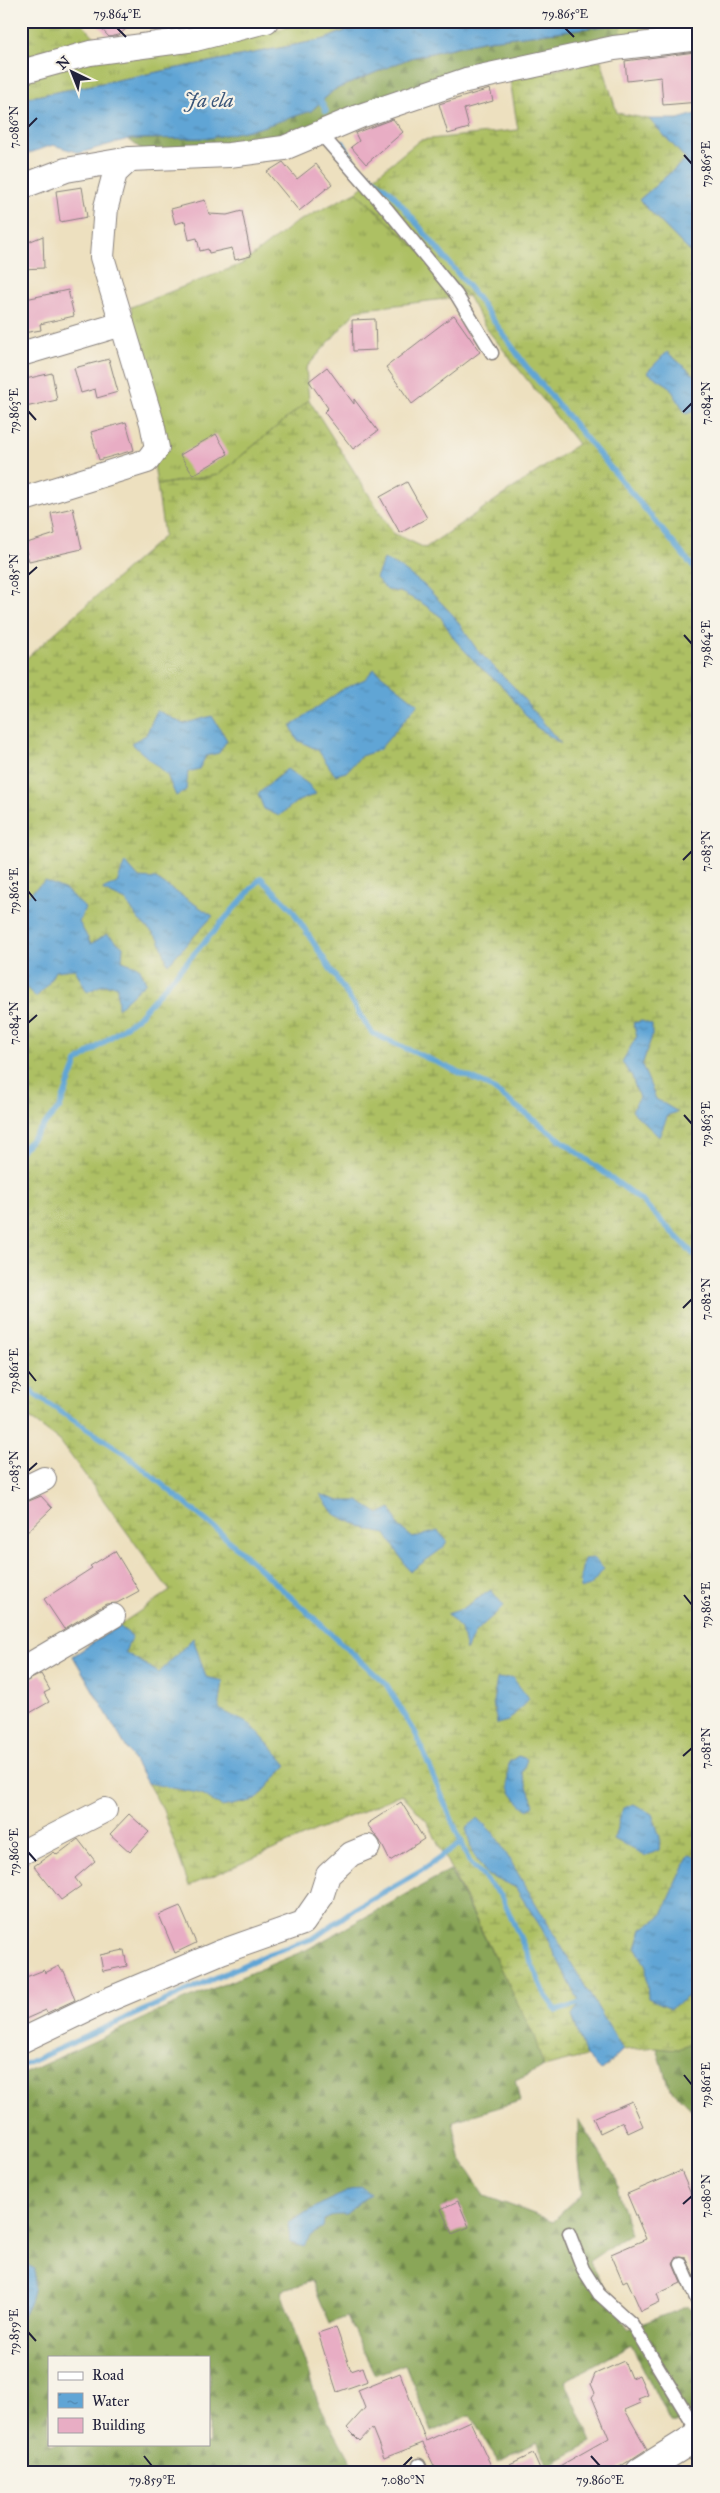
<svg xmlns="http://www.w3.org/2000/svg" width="720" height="2493" font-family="'IM FELL Great Primer',serif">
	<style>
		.grass { fill: url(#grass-tufts); stroke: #68714f }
		.forest { fill: url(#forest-firs); stroke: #56644a; fill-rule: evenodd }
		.wetland { fill: url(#wetland-marsh); stroke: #68714f }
		.water { fill: url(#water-ripples); stroke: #416488 }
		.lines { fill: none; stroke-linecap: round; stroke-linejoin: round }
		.stream { stroke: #60a5d5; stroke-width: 5.5 }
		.building { fill: #e8adc4 }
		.service-casing { stroke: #88817d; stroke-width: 15 }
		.minor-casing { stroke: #88817d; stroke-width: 26 }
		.primary-casing { stroke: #88817d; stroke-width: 30 }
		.service { stroke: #fff; stroke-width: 12 }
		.minor { stroke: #fff; stroke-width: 24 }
		.primary { stroke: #fff; stroke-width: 28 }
		.ticks { fill: none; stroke: #22223b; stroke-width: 2 }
		.labels { text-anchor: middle; stroke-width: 4.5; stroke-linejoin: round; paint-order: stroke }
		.water-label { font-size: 20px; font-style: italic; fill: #3b5679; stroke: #f7f3e8 }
		.neatline { fill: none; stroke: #22223b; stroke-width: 2 }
		.ticks-label { font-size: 12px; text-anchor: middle; fill: #22223b }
	</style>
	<defs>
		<pattern id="grass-tufts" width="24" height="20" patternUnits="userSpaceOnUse" patternTransform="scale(1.25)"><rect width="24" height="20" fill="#adc063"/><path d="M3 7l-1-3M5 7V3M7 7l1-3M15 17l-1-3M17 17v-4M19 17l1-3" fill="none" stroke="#8c9c53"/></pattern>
		<pattern id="forest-firs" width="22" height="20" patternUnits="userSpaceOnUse" patternTransform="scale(1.25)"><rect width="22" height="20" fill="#8aa659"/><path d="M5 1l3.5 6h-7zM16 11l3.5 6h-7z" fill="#70874b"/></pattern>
		<pattern id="wetland-marsh" width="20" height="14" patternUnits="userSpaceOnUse" patternTransform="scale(1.25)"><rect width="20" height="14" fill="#adc063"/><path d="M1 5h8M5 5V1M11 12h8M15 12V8" fill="none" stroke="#8c9c53"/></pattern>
		<pattern id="water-ripples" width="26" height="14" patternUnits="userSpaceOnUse" patternTransform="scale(1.25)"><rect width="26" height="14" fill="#60a5d5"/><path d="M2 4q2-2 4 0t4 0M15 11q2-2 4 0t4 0" fill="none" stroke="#4f86ae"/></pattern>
	</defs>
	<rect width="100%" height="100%" fill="#f7f3e8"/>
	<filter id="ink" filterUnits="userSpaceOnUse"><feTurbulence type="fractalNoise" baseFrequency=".02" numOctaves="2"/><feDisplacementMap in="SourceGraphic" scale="10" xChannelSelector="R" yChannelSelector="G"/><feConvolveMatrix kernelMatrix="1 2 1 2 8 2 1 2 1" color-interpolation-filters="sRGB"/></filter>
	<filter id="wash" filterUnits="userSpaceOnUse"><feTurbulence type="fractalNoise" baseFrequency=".0096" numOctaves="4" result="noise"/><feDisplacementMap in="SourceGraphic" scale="20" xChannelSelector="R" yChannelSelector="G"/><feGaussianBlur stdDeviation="1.12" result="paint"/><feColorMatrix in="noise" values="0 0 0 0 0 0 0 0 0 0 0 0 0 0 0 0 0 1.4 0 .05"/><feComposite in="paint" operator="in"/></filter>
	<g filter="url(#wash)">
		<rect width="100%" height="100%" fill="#ede0bf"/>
		<!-- grass -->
		<g class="grass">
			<polygon points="310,21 370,21 325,39 21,99 21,79 103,58 272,31"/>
			<polygon points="628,21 699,21 699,32 618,41 622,24"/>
			<polygon points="356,192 468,296 357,310 306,368 309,400 218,475 157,485 131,307 242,264 295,223"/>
		</g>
		<!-- forest -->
		<g class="forest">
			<polygon points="622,24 618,41 275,140 145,152 128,139 210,138 311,111 334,90 410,58 481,41"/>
			<path d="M450,1870L535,2036L544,2067L515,2080L520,2101L453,2121L460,2158L485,2196L553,2221L582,2193L578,2161V2119L614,2175L630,2234L589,2262L628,2329L688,2306L699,2324V2381L694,2395L699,2406V2419L689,2423L670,2422L631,2344L565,2381L592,2442L549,2465L536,2442L498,2462L470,2415L432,2432L405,2364L375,2375L347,2317L330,2323L312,2281L281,2291L318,2402L356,2472H21V2075L166,2008L306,1950ZM49,2357H209V2444H49Z"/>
			<polygon points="699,2037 699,2117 668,2086 657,2047 679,2049"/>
		</g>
		<!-- wetland -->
		<g class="wetland">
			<polygon points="21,21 79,21 101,43 21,64"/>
			<polygon points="601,60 617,113 649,119 686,159 639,200 699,261 699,1514 695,1520 699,1523 699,2037 679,2049 657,2047 623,2050 601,2071 586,2056 544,2067 534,2036 428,1823 402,1794 189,1886 163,1810 73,1656 170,1591 60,1441 21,1412 21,663 164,536 157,485 218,475 309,400 393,533 425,548 578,444 486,328 468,296 356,192 420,140 518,130 510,80"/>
		</g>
		<!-- water -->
		<g class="water">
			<polygon points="370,21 628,21 622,24 481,41 410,58 334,90 311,111 259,128 210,138 128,139 80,153 53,145 21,156 21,99 325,39"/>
			<polygon points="699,113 699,261 639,200 686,159 649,119 678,119"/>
			<polygon points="667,352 699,379 699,410 686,414 669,386 647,372"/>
			<polygon points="384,559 401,568 424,585 453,615 478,651 513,686 561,744 535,726 503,687 479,666 455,640 440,616 422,603 400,592 387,590 376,578"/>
			<polygon points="374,669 418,704 379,750 361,756 346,772 335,775 318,750 297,740 291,726 343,689 365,679"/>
			<polygon points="157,710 183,724 212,716 227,740 219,753 206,756 199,769 188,772 186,790 176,796 167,775 131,743 146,735"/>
			<polygon points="287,769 308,784 316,794 296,802 279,816 264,809 258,794"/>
			<polygon points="125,862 139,878 156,879 213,916 168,964 159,939 138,919 126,901 102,890 117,883"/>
			<polygon points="45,881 66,890 85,908 79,922 91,944 107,934 123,947 122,961 139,967 146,982 118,1008 117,985 102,985 87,992 75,969 55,971 47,986 36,997 21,983 21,903 31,892"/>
			<polygon points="642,1021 652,1025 652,1036 642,1065 656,1099 678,1112 668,1115 659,1137 632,1111 639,1098 632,1077 622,1062 637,1036 633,1023"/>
			<polygon points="320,1494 339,1501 358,1501 379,1514 391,1508 399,1527 413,1538 438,1531 447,1541 443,1548 410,1572 386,1534 371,1531 334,1514"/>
			<polygon points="593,1558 604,1569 590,1586 581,1589 580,1578 584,1559"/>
			<polygon points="491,1590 504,1606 475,1632 466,1651 461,1629 447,1614 462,1609"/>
			<polygon points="119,1626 132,1636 125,1652 159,1673 193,1638 206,1677 223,1681 219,1709 251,1725 287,1765 256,1800 222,1807 198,1793 147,1783 73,1656"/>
			<polygon points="512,1677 529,1699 508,1721 497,1724 493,1702 497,1679"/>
			<path d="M518,1756L527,1759L522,1773L534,1805L528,1810C508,1793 506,1788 509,1762Z"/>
			<polygon points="634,1804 652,1814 660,1837 659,1850 646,1856 614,1839 623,1808"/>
			<polygon points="478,1818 495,1835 623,2050 601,2071 586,2056 572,2016 580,2003 542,1929 515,1887 487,1875 472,1852 466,1828"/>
			<polygon points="689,1855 699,1857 699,1992 689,1996 671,2008 648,1998 646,1966 636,1948 642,1929 662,1915"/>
			<polygon points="360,2186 370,2194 346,2215 335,2215 324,2220 323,2227 310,2236 304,2246 290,2241 288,2223 327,2201"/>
			<path d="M21,2262L35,2269C34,2287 33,2303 21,2317Z"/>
		</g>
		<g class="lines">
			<!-- stream -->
			<g class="stream">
				<polyline points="318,95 326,111"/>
				<polyline points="343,143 356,166 391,192 473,292 526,366 699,574"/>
				<polyline points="21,1151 60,1107 77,1062 138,1017 261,878 291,908 372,1033 489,1086 642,1201 699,1260"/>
				<polyline points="21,1379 35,1395 124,1453 215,1528 386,1684 416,1734 469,1861 502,1897 546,1996 557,2011 580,2003"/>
				<polyline points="21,2066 268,1954 314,1938 353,1910 425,1868 462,1842"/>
			</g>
		</g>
		<g id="blocks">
			<!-- building -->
			<g class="building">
				<polygon points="94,21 135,21 119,35 109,37"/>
				<polygon points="695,52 696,73 699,73 699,102 663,105 661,77 627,81 625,61"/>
				<polygon points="490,89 493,101 464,109 469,128 448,134 439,104"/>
				<polygon points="393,119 403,132 366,164 351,147 359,141 355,133"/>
				<polygon points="283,162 297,179 316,164 332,184 299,211 267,172"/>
				<polygon points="82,187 87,217 60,222 56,191"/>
				<polygon points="205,200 209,214 227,215 242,211 251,256 235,260 232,248 209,253 208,249 200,251 197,238 189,240 185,221 175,224 171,209"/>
				<polygon points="43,236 44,268 21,269 21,245"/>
				<polygon points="68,290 74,316 40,324 41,330 23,333 21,300"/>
				<polygon points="454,315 480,352 412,404 386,367"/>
				<polygon points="375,319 376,350 353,351 352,320"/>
				<polygon points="109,359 118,392 97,398 95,389 81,393 74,368"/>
				<polygon points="327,367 354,404 354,399 378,431 353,449 324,412 328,408 309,381"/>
				<polygon points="52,373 57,400 21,408 21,380"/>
				<polygon points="126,422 134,450 99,460 91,432"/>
				<polygon points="216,434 228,454 193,475 180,455"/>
				<polygon points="407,482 427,518 400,533 380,497"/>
				<polygon points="73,508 82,549 29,561 24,544 55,534 51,513"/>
				<polygon points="41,1496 52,1508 21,1538 21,1509 29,1501"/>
				<polygon points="115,1551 139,1591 117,1603 106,1604 64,1629 44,1599 92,1568 90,1566"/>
				<polygon points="41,1674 50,1690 44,1693 49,1702 21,1718 21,1684"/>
				<polygon points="401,1802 424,1839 390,1861 380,1841 367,1824"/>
				<polygon points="129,1814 149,1832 130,1852 110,1834"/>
				<polygon points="78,1839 95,1861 75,1878 81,1886 61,1900 34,1866 54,1852 57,1855"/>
				<polygon points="180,1906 196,1943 175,1953 159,1915"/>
				<polygon points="124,1950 127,1966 103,1971 100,1955"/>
				<polygon points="59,1966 62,1971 64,1971 75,2000 47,2013 46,2010 21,2021 21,1979 44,1970 45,1973"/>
				<polygon points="632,2101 643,2126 628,2133 623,2122 600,2133 593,2118"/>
				<polygon points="681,2171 699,2213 699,2275 695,2277 686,2258 677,2257 673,2264 681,2283 657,2294 660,2302 641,2311 627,2280 623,2282 611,2254 646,2239 627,2194"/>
				<polygon points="458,2201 469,2227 452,2234 441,2209"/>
				<polygon points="336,2327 351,2371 363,2367 368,2381 337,2392 318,2333"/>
				<polygon points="624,2361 631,2378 639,2375 648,2395 638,2399 641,2403 625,2410 647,2449 612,2472 549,2472 609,2438 592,2397 595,2393 591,2384 595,2374"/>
				<polygon points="400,2373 426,2441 470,2421 494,2472 437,2472 423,2443 384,2458 372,2428 360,2441 347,2428 365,2408 358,2390"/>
				<polygon points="533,2454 541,2472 495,2472"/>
			</g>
		</g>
	</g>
	<g filter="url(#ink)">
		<use href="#blocks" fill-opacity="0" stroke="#88817d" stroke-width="1"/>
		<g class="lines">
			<defs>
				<g id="service">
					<polyline points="320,133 387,209 456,294 492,353"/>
					<polyline points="569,2233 583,2269 599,2294 632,2324 699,2434"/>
					<polyline points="681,2264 699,2305"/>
					<polyline points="419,2465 422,2472"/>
				</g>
				<g id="minor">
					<polyline points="21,72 90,53 195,39 266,21"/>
					<polyline points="21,187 66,170 130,159 229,155 284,148 360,116 466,80 614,48 699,38"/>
					<polyline points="21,354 122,324"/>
					<polyline points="21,500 147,461 157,448 152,423 102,257 106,207 115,173 130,159"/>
					<polyline points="21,1490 44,1479"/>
					<polyline points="21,1670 113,1616"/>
					<polyline points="21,1853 105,1810"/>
					<polyline points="21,2041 98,2004 221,1952 303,1923 321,1897 328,1875 351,1854 368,1847"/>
				</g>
				<polyline id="primary" points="640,2472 699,2435"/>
			</defs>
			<!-- service casing -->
			<use href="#service" class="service-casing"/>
			<!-- minor casing -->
			<use href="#minor" class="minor-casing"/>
			<!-- primary casing -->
			<use href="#primary" class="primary-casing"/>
			<!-- service -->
			<use href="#service" class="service"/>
			<!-- minor -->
			<use href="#minor" class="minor"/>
			<!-- primary -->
			<use href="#primary" class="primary"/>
		</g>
	</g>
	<!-- ticks -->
	<path class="ticks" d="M117,28L126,37M565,28L574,37M28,127L37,118M684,155L692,164M28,411L36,420M683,412L692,403M28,575L37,567M684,635L692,644M683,860L692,851M28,891L36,901M28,1023L37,1015M684,1115L692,1124M683,1308L692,1299M28,1371L36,1381M28,1471L37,1463M684,1595L692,1605M683,1756L692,1748M28,1852L36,1861M684,2075L692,2085M683,2204L692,2196M28,2332L36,2341M144,2456L152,2466M591,2456L600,2466M403,2466L412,2457"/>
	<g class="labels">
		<!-- water labels -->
		<g class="water-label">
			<text x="209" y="107">Ja ela</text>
		</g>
	</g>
	<!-- margin -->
	<rect width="720" height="2493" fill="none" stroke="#f7f3e8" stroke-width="55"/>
	<!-- legend -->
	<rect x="48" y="2356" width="162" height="90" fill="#f7f3e8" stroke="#a29fa3"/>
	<rect x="58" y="2372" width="25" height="8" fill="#ffffff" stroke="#a29fa3"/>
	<text x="92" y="2380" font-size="15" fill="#22223b">Road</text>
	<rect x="58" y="2393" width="25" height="15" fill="url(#water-ripples)" stroke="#a29fa3"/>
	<text x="92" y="2406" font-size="15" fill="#22223b">Water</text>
	<rect x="58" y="2418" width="25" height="15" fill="#e8adc4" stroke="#a29fa3"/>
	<text x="92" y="2430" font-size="15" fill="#22223b">Building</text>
	<!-- north arrow -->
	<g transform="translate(72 72) rotate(317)" stroke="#f7f3e8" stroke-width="4" paint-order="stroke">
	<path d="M0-4L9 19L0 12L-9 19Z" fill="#22223b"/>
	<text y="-8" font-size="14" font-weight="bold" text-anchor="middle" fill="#22223b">N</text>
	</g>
	<rect x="28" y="28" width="664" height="2438" class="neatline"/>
	<g class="ticks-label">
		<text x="117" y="18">79.864°E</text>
		<text x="565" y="18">79.865°E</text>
		<text transform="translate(14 127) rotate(-90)" y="4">7.086°N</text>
		<text transform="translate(706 164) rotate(-90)" y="4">79.865°E</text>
		<text transform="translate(706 403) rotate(-90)" y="4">7.084°N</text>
		<text transform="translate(14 411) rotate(-90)" y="4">79.863°E</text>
		<text transform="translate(14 575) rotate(-90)" y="4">7.085°N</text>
		<text transform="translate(706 644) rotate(-90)" y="4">79.864°E</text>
		<text transform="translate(706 851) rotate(-90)" y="4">7.083°N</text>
		<text transform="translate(14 891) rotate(-90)" y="4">79.862°E</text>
		<text transform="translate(14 1023) rotate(-90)" y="4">7.084°N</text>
		<text transform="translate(706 1124) rotate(-90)" y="4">79.863°E</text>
		<text transform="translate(706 1299) rotate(-90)" y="4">7.082°N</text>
		<text transform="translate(14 1371) rotate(-90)" y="4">79.861°E</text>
		<text transform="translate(14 1471) rotate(-90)" y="4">7.083°N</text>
		<text transform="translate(706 1605) rotate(-90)" y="4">79.862°E</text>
		<text transform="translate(706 1748) rotate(-90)" y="4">7.081°N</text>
		<text transform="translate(14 1852) rotate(-90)" y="4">79.860°E</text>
		<text transform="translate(706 2085) rotate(-90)" y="4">79.861°E</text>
		<text transform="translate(706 2196) rotate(-90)" y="4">7.080°N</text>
		<text transform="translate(14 2332) rotate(-90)" y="4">79.859°E</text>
		<text x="152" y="2484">79.859°E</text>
		<text x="403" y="2484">7.080°N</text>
		<text x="600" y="2484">79.860°E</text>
	</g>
</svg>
